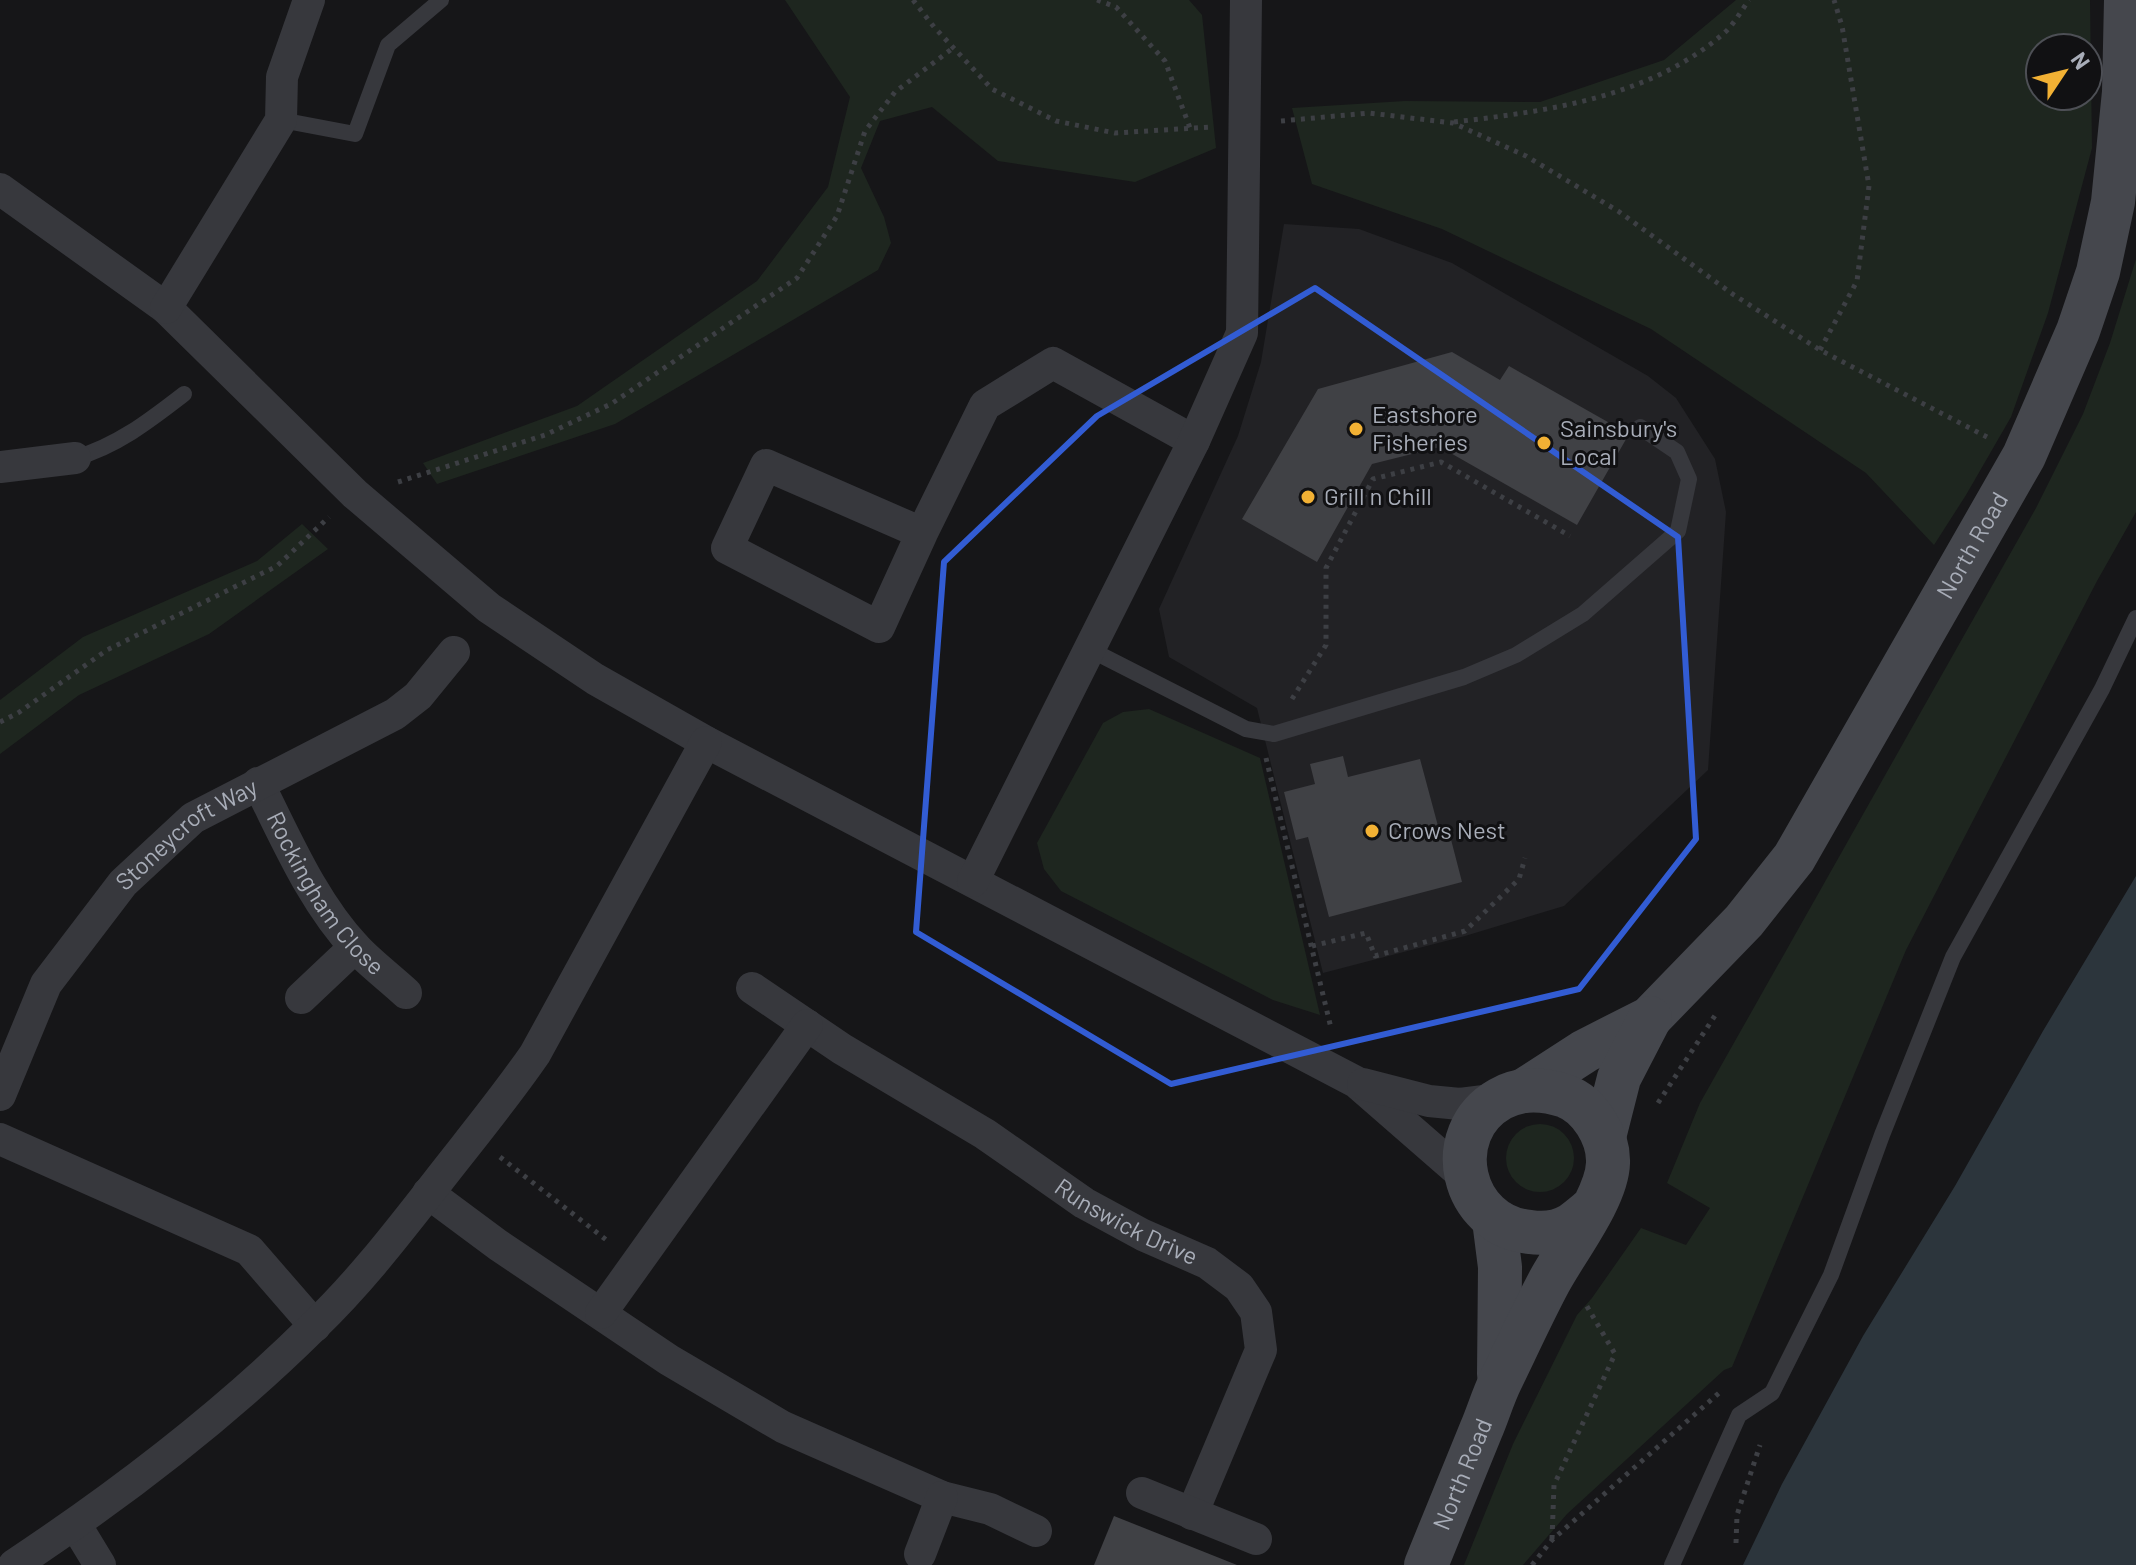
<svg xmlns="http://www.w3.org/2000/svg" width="2136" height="1565" font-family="Barlow,sans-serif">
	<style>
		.built { fill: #222225 }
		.green { fill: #1e261f; fill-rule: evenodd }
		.water { fill: #2c353c }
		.building { fill: #404145 }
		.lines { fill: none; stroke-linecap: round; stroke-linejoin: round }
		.path { stroke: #3d3f44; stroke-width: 5; stroke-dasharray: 4 6; stroke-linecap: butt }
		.lane { stroke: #37383d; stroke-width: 16 }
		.street { stroke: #37383d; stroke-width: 32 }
		.secondary { stroke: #45474d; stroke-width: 44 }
		.marked { fill: none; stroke: #325cd3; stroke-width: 6; stroke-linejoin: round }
		.poi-dot { fill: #f2b134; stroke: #111113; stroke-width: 3 }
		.labels { text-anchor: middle; stroke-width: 6; stroke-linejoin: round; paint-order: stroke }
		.poi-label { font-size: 24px; fill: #a8adb8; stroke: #111113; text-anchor: start }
		.street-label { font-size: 24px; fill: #a8adb8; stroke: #111113 }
	</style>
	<rect width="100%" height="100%" fill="#161618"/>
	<!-- built -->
	<polygon class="built" points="1284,224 1359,229 1452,263 1648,376 1676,398 1715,459 1726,512 1708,770 1564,906 1465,936 1323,973 1257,708 1169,657 1159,609 1238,436 1261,362"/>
	<!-- green -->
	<g class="green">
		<polygon points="785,0 1189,0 1202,15 1216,148 1135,182 998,161 932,107 880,121 861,168 884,217 891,243 878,270 615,424 437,484 423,463 577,406 757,281 828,187 850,97"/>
		<path d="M1736,0H2090L2092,148L2048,313L2011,417L1966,495L1934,545L1866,473L1651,329L1442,229L1312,184L1292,108L1405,101L1540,102L1664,60ZM2040,48H2088V96H2040Z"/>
		<polygon points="2136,259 2136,512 2097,581 1906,950 1732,1367 1724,1370 1567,1514 1523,1565 1464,1565 1513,1444 1577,1315 1592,1298 1641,1228 1686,1245 1710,1208 1667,1183 1700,1103 2036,508 2083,414 2110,343"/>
		<polygon points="302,524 328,549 209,634 79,695 0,754 0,700 83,637 257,561"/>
		<polygon points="1149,709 1260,758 1320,1015 1273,1000 1061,891 1044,869 1037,843 1103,723 1123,712"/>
		<circle cx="1540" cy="1158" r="34"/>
	</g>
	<!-- water -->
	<polygon class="water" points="2136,876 2136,1565 1743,1565 1782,1484 1863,1336 1955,1186 2043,1031"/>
	<!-- building -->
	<g class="building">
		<polygon points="1452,352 1500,380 1509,366 1629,434 1577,525 1440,447 1372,464 1317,562 1242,519 1318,389"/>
		<polygon points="1343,756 1348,777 1420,759 1438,826 1447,824 1462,882 1329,917 1308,837 1296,840 1284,792 1315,784 1310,764"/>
		<polygon points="1114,1516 1237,1565 1094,1565"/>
	</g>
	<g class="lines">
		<!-- path -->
		<g class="path">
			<polyline points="913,0 934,27 992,89 1056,121 1115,133 1211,127"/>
			<polyline points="1097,0 1116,7 1165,61 1190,128"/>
			<polyline points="1281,121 1369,113 1453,123 1526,156 1618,211 1734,295 1820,350 1987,437"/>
			<path d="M1454,122C1548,111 1648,98 1723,34C1733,26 1741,11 1749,0"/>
			<polyline points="1820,350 1857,281 1869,186 1842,26 1834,0"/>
			<polyline points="398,482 545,435 611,404 797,278 837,216 865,131 895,92 953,48"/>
			<polyline points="1292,699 1326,645 1326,568 1373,479 1441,462 1570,536"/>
			<polyline points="0,722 18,713 107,650 277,566 329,517"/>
			<polyline points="1266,758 1331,1028"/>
			<polyline points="1312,946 1366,933 1375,956 1465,931 1519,879 1525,858"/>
			<polyline points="1658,1103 1716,1014"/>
			<polyline points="500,1157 609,1242"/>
			<polyline points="1552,1539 1554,1485 1615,1354 1585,1303"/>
			<polyline points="1736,1543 1737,1515 1760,1445"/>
			<polyline points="1532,1565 1552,1540 1719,1393"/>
		</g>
		<!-- lane -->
		<g class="lane">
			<polyline points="281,120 355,134 388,45 441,0"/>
			<path d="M75,458C117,446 149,421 184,394"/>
			<polyline points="1089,649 1246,729 1274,734 1464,677 1516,655 1583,614 1678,531 1689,479 1677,452 1640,427"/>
			<polyline points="1672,1565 1739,1415 1772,1393 1831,1275 1882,1135 1953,957 2102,689 2136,618"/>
		</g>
		<!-- street -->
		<g class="street">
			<polyline points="0,189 166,308 355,494 489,608 595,679 706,742 1356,1082 1465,1177"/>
			<polyline points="166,308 281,120 282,77 309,0"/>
			<polyline points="0,467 75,458"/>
			<polyline points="922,533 879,627 727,548 766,465 922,533 985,405 1053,363 1194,441"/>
			<path id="s1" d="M258,783C286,838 312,901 356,948C371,964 390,978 406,993"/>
			<polyline points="973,881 1194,441 1242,333 1246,0"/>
			<path id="s2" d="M752,988L842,1049L985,1134L1084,1203L1143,1235L1207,1263L1239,1287L1256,1312L1261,1350L1192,1514"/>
			<polyline points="301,998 355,947"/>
			<polyline points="1363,1084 1429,1101 1460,1104 1500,1099"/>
			<path id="s3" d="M0,1095L46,984L123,883L193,818L395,714L418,696L454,652"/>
			<polyline points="0,1139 249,1250 315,1326"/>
			<polyline points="428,1193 498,1245 669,1360 783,1427 942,1497 990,1509 1036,1531"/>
			<polyline points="601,1313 807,1025"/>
			<polyline points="1142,1493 1256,1539"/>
			<polyline points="75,1524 100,1565"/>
			<polyline points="920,1554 942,1497"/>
			<path d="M14,1565C121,1494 222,1417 313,1327C356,1286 392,1240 428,1194C464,1147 502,1102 535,1054L706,742"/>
		</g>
		<!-- secondary -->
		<g class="secondary">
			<path id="s4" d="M1523,1091L1585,1051L1650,1018L1744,921L1794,858L2024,456L2078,331L2098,272L2113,202L2124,92L2126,0"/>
			<polyline points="1604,1137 1619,1078 1650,1018"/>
			<polyline points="1494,1220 1500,1267 1499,1374"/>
			<path id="s5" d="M1426,1565C1444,1520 1463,1475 1481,1430C1488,1414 1493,1396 1501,1380C1517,1347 1532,1314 1549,1282C1566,1250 1607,1198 1608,1163C1609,1137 1590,1105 1565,1096C1544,1089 1521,1087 1500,1099C1440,1133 1461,1226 1530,1232C1543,1234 1559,1232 1571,1225C1577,1221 1584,1215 1590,1210"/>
		</g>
	</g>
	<!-- marked area -->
	<path class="marked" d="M1315,288L1678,537L1696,839L1579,989L1171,1084L916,932L944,562L1097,416Z"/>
	<!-- markers -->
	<g class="poi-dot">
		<circle cx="1356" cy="429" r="8"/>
		<circle cx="1544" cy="443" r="8"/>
		<circle cx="1308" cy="497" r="8"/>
		<circle cx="1372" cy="831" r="8"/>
	</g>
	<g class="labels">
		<!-- poi labels -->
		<g class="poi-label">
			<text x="1372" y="423">Eastshore<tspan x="1372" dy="28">Fisheries</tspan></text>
			<text x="1560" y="437">Sainsbury's<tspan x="1560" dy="28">Local</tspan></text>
			<text x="1324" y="505">Grill n Chill</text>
			<text x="1388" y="839">Crows Nest</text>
		</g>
		<!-- street labels -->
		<g class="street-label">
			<text dy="8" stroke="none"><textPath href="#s4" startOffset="722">North Road</textPath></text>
			<text dy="8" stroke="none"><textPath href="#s3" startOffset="328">Stoneycroft Way</textPath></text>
			<text dy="8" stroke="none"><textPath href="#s1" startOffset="130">Rockingham Close</textPath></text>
			<text dy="8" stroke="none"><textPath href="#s2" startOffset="442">Runswick Drive</textPath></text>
			<text dy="8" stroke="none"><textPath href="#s5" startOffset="98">North Road</textPath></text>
		</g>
	</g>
	<!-- north arrow -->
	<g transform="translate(2064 72) rotate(55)"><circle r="38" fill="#111113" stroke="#4d4f55" stroke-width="2"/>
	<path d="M0-6L14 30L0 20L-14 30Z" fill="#f2b134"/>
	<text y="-12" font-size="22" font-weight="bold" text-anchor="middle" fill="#a8adb8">N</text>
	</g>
</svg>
